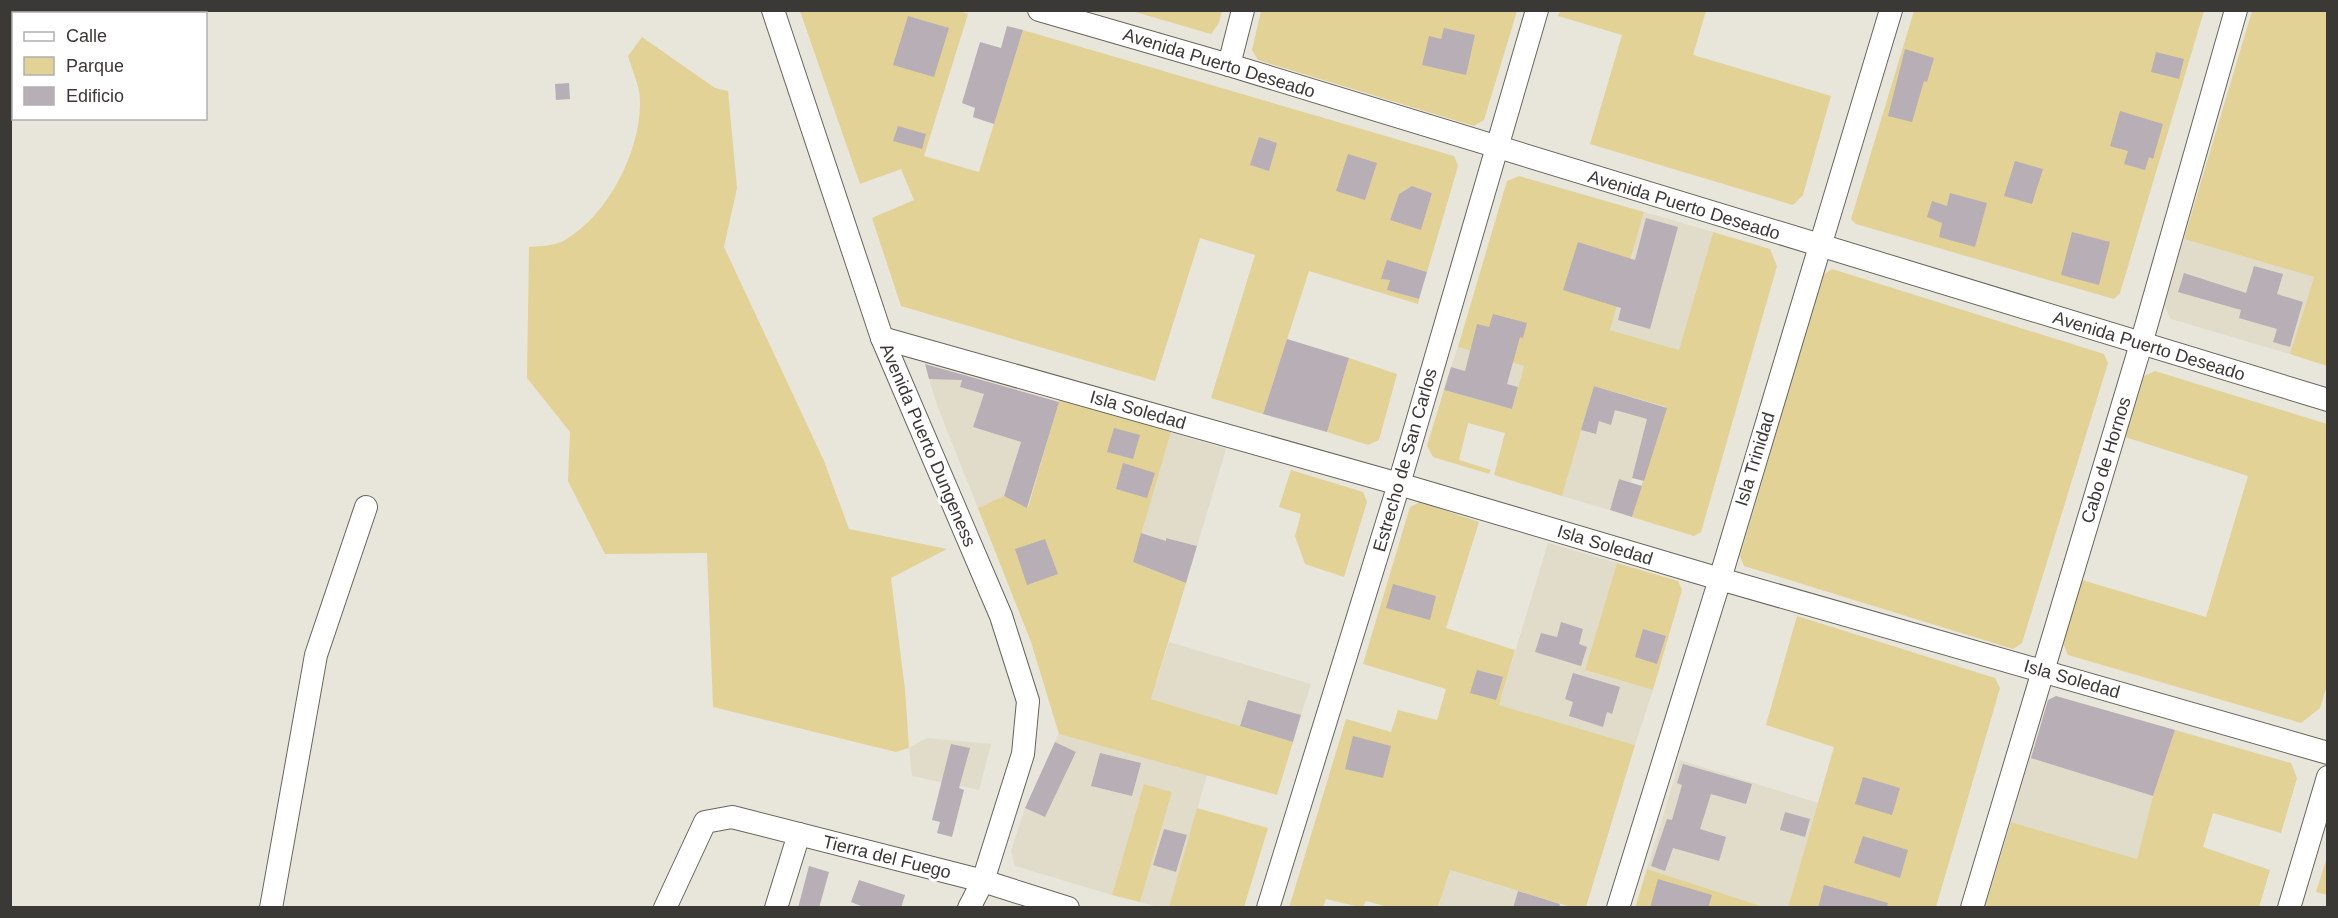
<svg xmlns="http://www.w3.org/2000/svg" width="2338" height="918" font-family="Arial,sans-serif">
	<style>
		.built { fill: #e0dcc9 }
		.green { fill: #e2d296; fill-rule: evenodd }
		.building { fill: #b8aeb6 }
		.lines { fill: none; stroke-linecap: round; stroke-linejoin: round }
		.minor-casing { stroke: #67655b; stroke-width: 24 }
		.minor { stroke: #fff; stroke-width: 22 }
		.labels { text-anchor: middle; stroke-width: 6; stroke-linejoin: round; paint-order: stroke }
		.street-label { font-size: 18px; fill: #3a3935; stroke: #fff }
	</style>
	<rect width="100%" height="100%" fill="#e8e5da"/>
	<!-- built -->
	<g class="built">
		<polygon points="1644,212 1713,232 1679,350 1610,330"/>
		<polygon points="2184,239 2314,277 2290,354 2171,319 2164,305"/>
		<polygon points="1458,347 1524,366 1518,387 1451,367"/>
		<polygon points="963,370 968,372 967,380 962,379 960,387 984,394 973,427 1021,442 1004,496 978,508 937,405 929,379 953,379 961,375"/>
		<polygon points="1619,393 1629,396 1625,412 1647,419 1631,482 1619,479 1610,510 1562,496 1581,430 1595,434 1599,421 1611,424"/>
		<polygon points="1171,432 1226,449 1197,546 1167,538 1166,541 1141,533"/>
		<polygon points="1548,543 1617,563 1585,670 1653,690 1635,745 1499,705"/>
		<polygon points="1169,642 1311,684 1301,715 1248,700 1240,726 1151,699"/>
		<polygon points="1059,734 1207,775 1169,907 1158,907 1140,902 1172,792 1145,784 1112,895 1015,866 1011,851 1025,808 1045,817 1076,753 1055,742"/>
		<polygon points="927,738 991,744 979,790 912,776 909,748"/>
		<polygon points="2030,757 2153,796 2137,859 2011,822"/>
		<polygon points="1680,760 1818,803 1788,907 1764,907 1647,869"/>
		<polygon points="1449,870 1518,891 1513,907 1438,908"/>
	</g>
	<!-- green -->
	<g class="green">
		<path d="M956,10L968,14L924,156L979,172L1023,30L1454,156L1458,166L1427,272L1387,261L1382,279L1390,280L1388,290L1419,299L1418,304L1309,271L1263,414L1211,398L1255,255L1200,238L1155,381L901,306L872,218L914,200L901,169L860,184L800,11ZM1412,186L1432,193L1421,229L1390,220L1399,194Z"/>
		<polygon points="1132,11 1222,11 1219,23 1211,34"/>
		<polygon points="1261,11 1517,11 1484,120 1474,126 1258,60 1252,50"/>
		<polygon points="1560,11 1706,11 1693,55 1831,96 1803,195 1793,205 1590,144 1622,35 1558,16"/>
		<polygon points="1914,11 2204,11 2120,293 2114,299 1856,224 1851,219"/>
		<polygon points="2252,11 2327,11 2327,366 2290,354 2314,277 2184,239"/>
		<path d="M642,37L715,88L728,91L737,188L724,247L824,461L849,529L947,549L891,578L905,690L909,748L896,752L713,707L707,553L605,554L568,481L570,432L527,378L529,247C540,246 556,246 565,240C608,215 641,151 640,101C640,86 632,70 628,56Z"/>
		<polygon points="1519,176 1644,212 1610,330 1679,350 1713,232 1770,249 1777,266 1701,532 1694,536 1632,517 1666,407 1594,386 1562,496 1494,475 1505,433 1468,423 1459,460 1491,470 1489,474 1433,457 1427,446 1444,390 1512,409 1524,366 1458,347 1507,181"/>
		<polygon points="1832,269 2104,354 2108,363 2022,643 2013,649 1744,566 1740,556 1823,275"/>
		<polygon points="1349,358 1397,374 1379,440 1368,445 1327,432"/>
		<polygon points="2155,371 2327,424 2328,682 2320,708 2301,723 2068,655 2063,643 2082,580 2206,617 2248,476 2125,437 2144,376"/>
		<polygon points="1060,397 1171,432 1133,562 1186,583 1151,699 1293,742 1277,795 1059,734 1031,642 978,508 1004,496 1028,508"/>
		<polygon points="1291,470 1363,492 1367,502 1344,577 1305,564 1295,536 1301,514 1279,507"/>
		<polygon points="1420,502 1479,522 1446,628 1515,650 1499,705 1635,745 1586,907 1571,907 1450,870 1438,907 1388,907 1366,901 1363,907 1359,907 1326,899 1323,907 1289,908 1346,719 1391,732 1398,710 1437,720 1446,689 1363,664 1410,507"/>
		<polygon points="1617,563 1678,581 1682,590 1653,690 1585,670"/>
		<polygon points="1797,616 1995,678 2000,688 1936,907 1788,907 1834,747 1766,725"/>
		<polygon points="2175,730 2291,763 2297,778 2281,833 2213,813 2203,847 2270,870 2259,907 1985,907 2011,822 2137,859 2153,796"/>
		<polygon points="1144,784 1172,792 1140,902 1112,895"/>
		<polygon points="1197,808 1268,828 1244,907 1169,907"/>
		<polygon points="2327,857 2328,895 2327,895 2316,892"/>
		<polygon points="1647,869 1764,907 1635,908"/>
	</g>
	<!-- building -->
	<g class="building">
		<polygon points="908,16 949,28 934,77 893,65"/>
		<polygon points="1007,26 1023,30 994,124 973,117 975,108 962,103 980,42 1001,48"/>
		<polygon points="1444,28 1475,35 1466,75 1422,65 1429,36 1441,39"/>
		<polygon points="1905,49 1934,58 1927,82 1924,81 1912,122 1888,116"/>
		<polygon points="2156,52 2184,59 2179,79 2151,72"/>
		<polygon points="569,83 570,99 556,100 555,84"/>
		<polygon points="2120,111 2163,124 2153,159 2149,157 2145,170 2124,164 2128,151 2110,146"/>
		<polygon points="898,126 926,134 922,149 893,141"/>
		<polygon points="1259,137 1277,143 1269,171 1250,165"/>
		<polygon points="1348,154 1377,163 1365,200 1336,191"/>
		<polygon points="2015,161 2043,169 2032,204 2004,196"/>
		<polygon points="1412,186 1432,193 1421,230 1390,220 1399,194"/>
		<polygon points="1950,193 1987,203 1975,247 1939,237 1942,223 1927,217 1932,201 1947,206"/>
		<polygon points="1646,218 1678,227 1650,329 1618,320 1621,308 1563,290 1578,242 1635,260"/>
		<polygon points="2072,232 2110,242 2099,285 2061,275"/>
		<polygon points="1387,260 1427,272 1419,299 1387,290 1390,280 1381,279"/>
		<polygon points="2254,266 2283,274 2277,294 2303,302 2290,347 2273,342 2277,329 2239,318 2241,310 2178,292 2184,273 2246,293"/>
		<polygon points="1493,314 1527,323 1523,338 1520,337 1507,384 1518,387 1512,409 1444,390 1451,367 1465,371 1477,324 1489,327"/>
		<polygon points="1287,339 1349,358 1327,432 1263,414"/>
		<polygon points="925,364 1059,402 1027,508 1004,496 1021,442 973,427 984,394 960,387 962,380 929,379"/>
		<polygon points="1594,386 1667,408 1644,481 1632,478 1647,419 1615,410 1611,425 1599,421 1596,434 1581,430"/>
		<polygon points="1114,428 1140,435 1133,459 1107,452"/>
		<polygon points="1123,463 1155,473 1147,498 1116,489"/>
		<polygon points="1619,479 1642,486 1632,517 1610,510"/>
		<polygon points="1141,533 1166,541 1166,538 1197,546 1186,583 1133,562"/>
		<polygon points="1045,539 1058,574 1027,585 1015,549"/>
		<polygon points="1393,584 1436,596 1430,620 1386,608"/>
		<polygon points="1561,622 1583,629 1579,644 1587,647 1581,666 1535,652 1541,633 1557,637"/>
		<polygon points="1643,629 1666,636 1657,664 1635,657"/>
		<polygon points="1477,670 1503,677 1496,700 1470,693"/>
		<polygon points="1573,673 1620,687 1612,714 1607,712 1603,727 1569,716 1573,702 1565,699"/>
		<polygon points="2056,696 2175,730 2153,796 2031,758 2048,700"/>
		<polygon points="1248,700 1301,715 1293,742 1240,726"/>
		<polygon points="1353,736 1391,746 1383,778 1345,769"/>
		<polygon points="1055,742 1076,752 1045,817 1025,808"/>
		<polygon points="951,744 970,748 959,788 964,790 952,837 937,833 940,822 932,820"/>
		<polygon points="1100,753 1141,763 1132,796 1091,786"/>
		<polygon points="1683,764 1752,784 1746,804 1711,794 1700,829 1726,837 1719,861 1673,848 1665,871 1651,866 1667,819 1672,820 1682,785 1677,783"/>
		<polygon points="1863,777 1900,788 1892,815 1855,804"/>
		<polygon points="1785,812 1810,819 1805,837 1780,830"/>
		<polygon points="1164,829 1187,835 1176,872 1153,865"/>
		<polygon points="1863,836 1908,850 1900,878 1854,863"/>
		<polygon points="809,866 829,872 819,908 798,908"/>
		<polygon points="1658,879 1712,895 1708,908 1650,908"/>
		<polygon points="859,880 905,895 901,908 866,908 851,902"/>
		<polygon points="1824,885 1888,903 1887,908 1818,908"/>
		<polygon points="1518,891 1560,904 1559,908 1513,908"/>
	</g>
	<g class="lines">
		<defs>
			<g id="minor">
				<polyline points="773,10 882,338 1001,616 1028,701 1023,754 983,881 969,908"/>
				<polyline points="1039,10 1229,65 2328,400"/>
				<polyline points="1229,65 1243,10"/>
				<polyline points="882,338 1399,484 1720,579 2328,753"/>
				<polyline points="271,908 316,655 366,507"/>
				<polyline points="665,908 705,822 732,817 983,881 1068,908"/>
				<polyline points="776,908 799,834"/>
				<polyline points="1268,908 1399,484 1537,10"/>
				<polyline points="1618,908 1720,579 1891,10"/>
				<polyline points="1972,908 2141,344 2236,10"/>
				<polyline points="2289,908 2328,777"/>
			</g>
		</defs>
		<!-- minor casing -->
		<use href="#minor" class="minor-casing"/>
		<!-- minor -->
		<use href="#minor" class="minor"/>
	</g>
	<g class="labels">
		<!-- street labels -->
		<g class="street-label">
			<text transform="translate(1219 63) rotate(17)" y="6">Avenida Puerto Deseado</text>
			<text transform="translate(1684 205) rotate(17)" y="6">Avenida Puerto Deseado</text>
			<text transform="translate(2149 346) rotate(17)" y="6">Avenida Puerto Deseado</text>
			<text transform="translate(1138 410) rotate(16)" y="6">Isla Soledad</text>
			<text transform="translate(928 445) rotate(67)" y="6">Avenida Puerto Dungeness</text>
			<text transform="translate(1755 459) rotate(-73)" y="6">Isla Trinidad</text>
			<text transform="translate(1405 460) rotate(-74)" y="6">Estrecho de San Carlos</text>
			<text transform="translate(2106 460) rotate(-73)" y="6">Cabo de Hornos</text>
			<text transform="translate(1605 545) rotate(17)" y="6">Isla Soledad</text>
			<text transform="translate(2072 679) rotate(16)" y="6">Isla Soledad</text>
			<text transform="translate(887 857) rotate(14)" y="6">Tierra del Fuego</text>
		</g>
	</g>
	<!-- border -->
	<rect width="2338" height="918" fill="none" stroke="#3a3935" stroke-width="24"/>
	<!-- legend -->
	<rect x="12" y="12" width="195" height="108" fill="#ffffff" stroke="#b0b0ae" stroke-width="1.5"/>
	<rect x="24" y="32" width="30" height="9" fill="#ffffff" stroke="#b0b0ae" stroke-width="1.5"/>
	<text x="66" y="42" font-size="18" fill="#3a3935">Calle</text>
	<rect x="24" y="57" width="30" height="18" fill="#e2d296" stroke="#b0b0ae" stroke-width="1.5"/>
	<text x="66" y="72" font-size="18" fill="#3a3935">Parque</text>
	<rect x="24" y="87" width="30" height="18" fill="#b8aeb6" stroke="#b0b0ae" stroke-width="1.5"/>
	<text x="66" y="102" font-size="18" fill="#3a3935">Edificio</text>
</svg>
